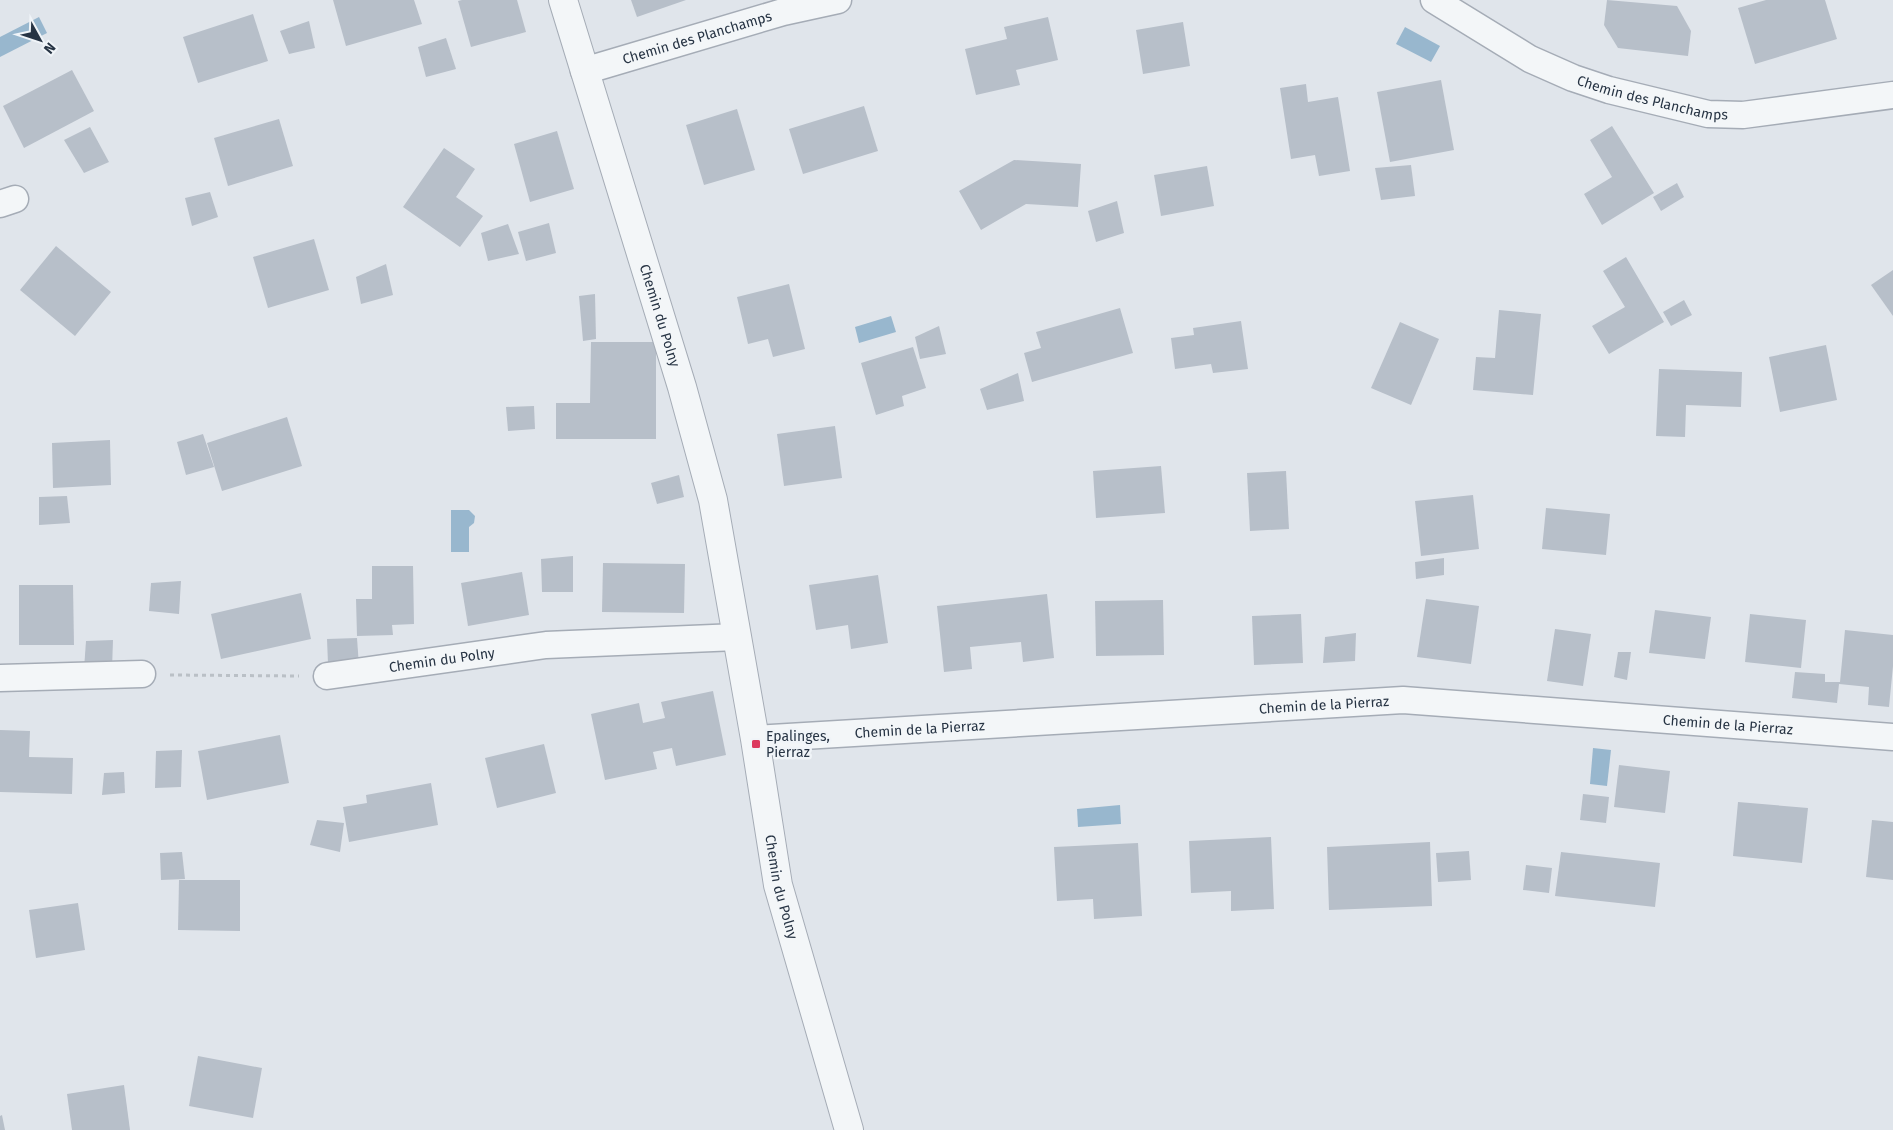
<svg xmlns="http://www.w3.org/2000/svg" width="1893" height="1130" font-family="'Fira Sans',sans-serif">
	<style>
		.water { fill: #98b7ce }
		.building { fill: #b7bfc9 }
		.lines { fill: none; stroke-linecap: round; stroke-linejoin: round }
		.minor-casing { stroke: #a5acb6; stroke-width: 29 }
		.tertiary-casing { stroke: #a5acb6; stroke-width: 30 }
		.path { stroke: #bac0c6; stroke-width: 3; stroke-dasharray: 4 4; stroke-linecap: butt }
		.minor { stroke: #f3f6f8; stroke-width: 26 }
		.tertiary { stroke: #f3f6f8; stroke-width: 28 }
		.poi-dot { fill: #dc395f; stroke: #f0f4f8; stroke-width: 2 }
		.labels { text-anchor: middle; stroke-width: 5; stroke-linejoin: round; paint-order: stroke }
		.street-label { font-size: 14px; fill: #273444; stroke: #f0f4f8 }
		.poi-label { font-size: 14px; fill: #273444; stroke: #f0f4f8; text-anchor: start }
	</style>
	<rect width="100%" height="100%" fill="#e0e5eb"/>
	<!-- water -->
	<g class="water">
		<polygon points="39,17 47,33 0,57 0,37"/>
		<polygon points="1405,27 1440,46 1431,62 1396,44"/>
		<polygon points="891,316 896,332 859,343 855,327"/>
		<polygon points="451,510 469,510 475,516 474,523 469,527 469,552 451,552"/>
		<polygon points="1593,748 1611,750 1607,786 1590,784"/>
		<polygon points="1120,805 1121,824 1078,827 1077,809"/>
	</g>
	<!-- building -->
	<g class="building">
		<polygon points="333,0 414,0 422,24 346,46"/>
		<polygon points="462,0 517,0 526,32 471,47 458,1"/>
		<polygon points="631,0 686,0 637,17"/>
		<polygon points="1607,0 1677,6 1691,31 1688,56 1618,48 1604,25"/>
		<polygon points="1766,0 1825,0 1837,39 1755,64 1738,8"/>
		<polygon points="253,14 268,61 198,83 183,37"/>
		<polygon points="1048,17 1058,60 1016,70 1020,85 976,95 965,49 1007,39 1004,27"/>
		<polygon points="309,21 315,48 289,54 280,31"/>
		<polygon points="1183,22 1190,66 1143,74 1136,30"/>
		<polygon points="446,38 456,69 426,77 418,47"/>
		<polygon points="72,70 94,111 24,148 3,106"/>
		<polygon points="1441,80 1454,150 1390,162 1377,92"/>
		<polygon points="1306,84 1308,102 1338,97 1350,171 1319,176 1315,155 1291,159 1280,88"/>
		<polygon points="864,106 878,151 803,174 789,129"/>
		<polygon points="737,109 755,170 704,185 686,125"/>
		<polygon points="279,119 293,166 228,186 214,138"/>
		<polygon points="1612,126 1654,193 1602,225 1584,194 1612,177 1590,140"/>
		<polygon points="90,127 109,162 84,173 64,140"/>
		<polygon points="557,131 574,189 530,202 514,144"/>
		<polygon points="444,148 475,169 456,197 483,216 460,247 403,207"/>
		<polygon points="1014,160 1081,164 1078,207 1026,204 981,230 959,191"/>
		<polygon points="1411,165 1415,196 1381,200 1375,168"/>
		<polygon points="1207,166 1214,206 1161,216 1154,175"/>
		<polygon points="1677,183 1684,197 1661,211 1653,197"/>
		<polygon points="210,192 218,217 192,226 185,198"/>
		<polygon points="1117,201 1124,233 1096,242 1088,211"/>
		<polygon points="549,223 556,253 526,261 518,232"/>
		<polygon points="508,224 519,254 488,261 481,233"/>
		<polygon points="314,239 329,290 268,308 253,257"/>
		<polygon points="56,246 111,292 75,336 20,290"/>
		<polygon points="1626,257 1664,322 1609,354 1592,326 1625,307 1603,271"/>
		<polygon points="386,264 393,295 361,304 356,277"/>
		<polygon points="1893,270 1893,316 1871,285"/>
		<polygon points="789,284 805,349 773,357 768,339 748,344 737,297"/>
		<polygon points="595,294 596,339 583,341 579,296"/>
		<polygon points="1684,300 1692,315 1671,326 1663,312"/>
		<polygon points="1120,308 1133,353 1032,382 1024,353 1041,348 1036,332"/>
		<polygon points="1499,310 1541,314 1533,395 1473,390 1476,357 1495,358"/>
		<polygon points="1241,321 1248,369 1213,373 1211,364 1175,369 1171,338 1194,335 1193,328"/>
		<polygon points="1400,322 1439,339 1411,405 1371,388"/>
		<polygon points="939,326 946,354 920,359 915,337"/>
		<polygon points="591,342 656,342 656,439 556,439 556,403 590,403"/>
		<polygon points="1826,345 1837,400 1780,412 1769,357"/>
		<polygon points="913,347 926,388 902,396 904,406 876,415 861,363"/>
		<polygon points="1659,369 1742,372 1741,407 1686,405 1685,437 1656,436"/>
		<polygon points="1018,373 1024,401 987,410 980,389"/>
		<polygon points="534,406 535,429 508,431 506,407"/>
		<polygon points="287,417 302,466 222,491 207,443"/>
		<polygon points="835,426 842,478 784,486 777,434"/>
		<polygon points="203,434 214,467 186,475 177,442"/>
		<polygon points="110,440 111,485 53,488 52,443"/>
		<polygon points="1161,466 1165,513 1096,518 1093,471"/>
		<polygon points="1286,471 1289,529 1250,531 1247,473"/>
		<polygon points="679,475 684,497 657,504 651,483"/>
		<polygon points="1473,495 1479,549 1421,556 1415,501"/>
		<polygon points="67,496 70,523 39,525 39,497"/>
		<polygon points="1546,508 1610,514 1606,555 1542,549"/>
		<polygon points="573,556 573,592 542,592 541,559"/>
		<polygon points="1444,558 1444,575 1416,579 1415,562"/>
		<polygon points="603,563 685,564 684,613 602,612"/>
		<polygon points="372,566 413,566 414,624 392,625 393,635 357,636 356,599 372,599"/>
		<polygon points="522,572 529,615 468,626 461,583"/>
		<polygon points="878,575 888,643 851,649 848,625 816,630 809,585"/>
		<polygon points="181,581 179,614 149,611 151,583"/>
		<polygon points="19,585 73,585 74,645 19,645"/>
		<polygon points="301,593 311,639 221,659 211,614"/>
		<polygon points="1047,594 1054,658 1023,662 1021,642 970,647 972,669 944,672 937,606"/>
		<polygon points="1426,599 1479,606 1471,664 1417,657"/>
		<polygon points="1163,600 1164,655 1096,656 1095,601"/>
		<polygon points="1655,610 1711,617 1705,659 1649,653"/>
		<polygon points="1301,614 1303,663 1254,665 1252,616"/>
		<polygon points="1750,614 1806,620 1801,668 1745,662"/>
		<polygon points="1555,629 1591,634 1583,686 1547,681"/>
		<polygon points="1845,630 1893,635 1893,666 1889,707 1868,705 1869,687 1839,684 1837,703 1792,698 1795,672 1825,674 1825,682 1840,682"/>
		<polygon points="1356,633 1355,661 1323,663 1325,637"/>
		<polygon points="357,638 359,666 328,664 327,639"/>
		<polygon points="113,640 112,669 84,669 86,641"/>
		<polygon points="1618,652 1631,652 1627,680 1614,677"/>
		<polygon points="713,691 726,755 676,766 672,748 653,752 657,769 605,780 591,714 639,703 643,723 665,718 661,702"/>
		<polygon points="0,730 30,731 29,757 73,758 72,794 0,792"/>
		<polygon points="280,735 289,783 207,800 198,751"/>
		<polygon points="544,744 556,793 497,808 485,758"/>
		<polygon points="182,750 181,787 155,788 156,751"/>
		<polygon points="1619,765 1670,771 1665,813 1614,807"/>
		<polygon points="124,772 125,793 102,795 104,773"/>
		<polygon points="431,783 438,825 349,842 343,807 367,803 366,795"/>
		<polygon points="1583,794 1609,797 1606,823 1580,820"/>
		<polygon points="1738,802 1808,808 1802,863 1733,856"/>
		<polygon points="317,820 344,823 340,852 310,845"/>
		<polygon points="1872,820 1893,822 1893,880 1866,877"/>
		<polygon points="1271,837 1274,909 1231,911 1231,891 1191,893 1189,841"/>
		<polygon points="1430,842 1432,906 1329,910 1327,847"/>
		<polygon points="1138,843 1142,916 1094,919 1093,899 1057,901 1054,847"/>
		<polygon points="1469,851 1471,880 1438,882 1436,853"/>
		<polygon points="182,852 185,879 161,880 160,853"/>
		<polygon points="1561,852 1660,863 1655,907 1555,896"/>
		<polygon points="1526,865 1552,868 1549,893 1523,890"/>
		<polygon points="179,880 240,880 240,931 178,930"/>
		<polygon points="78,903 85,950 36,958 29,910"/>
		<polygon points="198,1056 262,1068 253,1118 189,1106"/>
		<polygon points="124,1085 130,1130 72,1130 67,1094"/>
		<polygon points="2,1115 5,1130 0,1130 0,1116"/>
	</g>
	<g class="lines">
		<defs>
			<g id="minor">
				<path id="s1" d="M1434,0L1530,59L1573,78L1609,90L1708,114L1743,115L1893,95"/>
				<path id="s2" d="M584,71L783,12L838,0"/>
				<polyline points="0,204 15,199"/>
				<path id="s3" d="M327,676L546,645L737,637"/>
				<polyline points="0,678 142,674"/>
				<path id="s4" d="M755,739L1403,700L1893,737"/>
			</g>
			<g id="tertiary">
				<path id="s5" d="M563,0L682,387L713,500L755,739L778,885L849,1130"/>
			</g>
		</defs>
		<!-- minor casing -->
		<use href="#minor" class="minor-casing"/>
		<!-- tertiary casing -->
		<use href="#tertiary" class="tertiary-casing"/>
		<!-- path -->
		<polyline class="path" points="170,675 299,676"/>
		<!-- minor -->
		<use href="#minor" class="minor"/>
		<!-- tertiary -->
		<use href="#tertiary" class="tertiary"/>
	</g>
	<!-- markers -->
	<rect class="poi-dot" x="751" y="739" width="10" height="10" rx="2.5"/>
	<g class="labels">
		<!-- street labels -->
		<g class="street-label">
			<text dy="5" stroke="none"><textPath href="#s2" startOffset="118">Chemin des Planchamps</textPath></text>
			<text dy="5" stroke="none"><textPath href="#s1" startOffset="242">Chemin des Planchamps</textPath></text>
			<text dy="5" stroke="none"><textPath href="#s5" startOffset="330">Chemin du Polny</textPath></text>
			<text dy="5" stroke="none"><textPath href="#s3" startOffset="116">Chemin du Polny</textPath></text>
			<text dy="5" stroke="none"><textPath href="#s4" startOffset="570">Chemin de la Pierraz</textPath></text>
			<text dy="5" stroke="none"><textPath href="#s4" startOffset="975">Chemin de la Pierraz</textPath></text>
			<text dy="5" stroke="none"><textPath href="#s4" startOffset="165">Chemin de la Pierraz</textPath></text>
			<text dy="5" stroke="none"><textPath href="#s5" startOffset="915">Chemin du Polny</textPath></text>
		</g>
		<!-- poi labels -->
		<g class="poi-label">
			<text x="766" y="741">Epalinges,<tspan x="766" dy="16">Pierraz</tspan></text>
		</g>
	</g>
	<!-- north arrow -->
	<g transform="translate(40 40) rotate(130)" stroke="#f0f4f8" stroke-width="4" paint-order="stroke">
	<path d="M0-4L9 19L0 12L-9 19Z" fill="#273444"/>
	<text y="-8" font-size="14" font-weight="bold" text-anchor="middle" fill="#273444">N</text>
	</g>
</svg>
